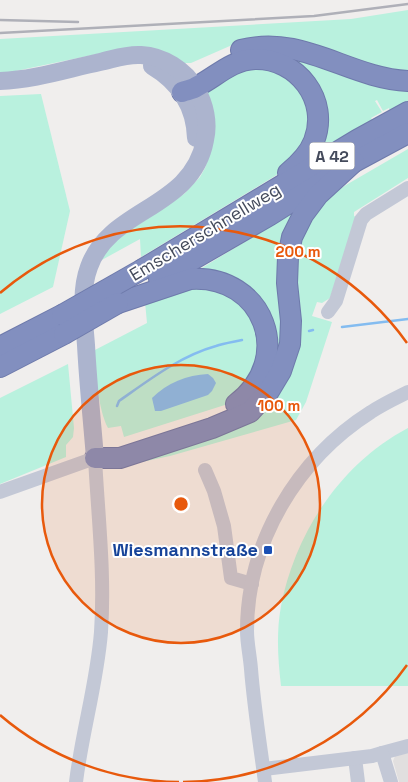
<svg xmlns="http://www.w3.org/2000/svg" width="408" height="782" font-family="'Space Grotesk',sans-serif">
	<style>
		.education { fill: #e1dfdf }
		.green { fill: #b9f1de }
		.water { fill: #84bcf0 }
		.lines { fill: none; stroke-linecap: round; stroke-linejoin: round }
		.stream { stroke: #84bcf0; stroke-width: 2.5 }
		.highway-casing { stroke: #6e7aab; stroke-width: 22 }
		.minor { stroke: #c3c8d6; stroke-width: 14 }
		.major { stroke: #acb4ce; stroke-width: 18 }
		.highway { stroke: #828fbf; stroke-width: 20 }
		.rail { stroke: #afb0b8; stroke-width: 2.5 }
		.highway-bridge-casing { stroke: #6e7aab; stroke-width: 22; stroke-linecap: butt }
		.highway-bridge { stroke: #828fbf; stroke-width: 20 }
		.ring { fill: none; stroke: #e8590c; stroke-width: 2.5 }
		.transit-dot { fill: #1a4fb4; stroke: #fff; stroke-width: 2 }
		.labels { text-anchor: middle; stroke-width: 4; stroke-linejoin: round; paint-order: stroke }
		.shield { fill: #fff; stroke: #7d818d; stroke-width: 1 }
		.shield-label { font-size: 16px; font-weight: bold; fill: #454b5c }
		.street-label { font-size: 18px; fill: #454b5c; stroke: #fff }
		.transit-label { font-size: 18px; font-weight: bold; fill: #164399; stroke: #fff; text-anchor: end }
		.centre { fill: #e8590c; stroke: #fff; stroke-width: 2.5 }
		.ring-label { font-size: 15px; text-anchor: middle; font-weight: bold; fill: #e8590c; stroke: #fff; stroke-width: 4; stroke-linejoin: round; paint-order: stroke }
	</style>
	<rect width="100%" height="100%" fill="#f0eeed"/>
	<!-- education -->
	<polygon class="education" points="408,750 408,782 399,782 393,761 395,756"/>
	<!-- green -->
	<g class="green">
		<polygon points="408,10 408,73 239,42 191,63 183,63 121,49 11,72 0,73 0,39 351,19"/>
		<polygon points="263,53 408,85 408,101 390,111 389,108 383,111 377,100 375,101 382,112 371,118 373,121 311,156 323,111"/>
		<polygon points="273,66 307,94 311,133 288,167 275,176 141,257 140,239 100,261 113,242 184,194 200,177 205,168 211,149 213,137 207,94 209,88 234,70"/>
		<polygon points="41,94 70,211 53,287 0,314 0,96"/>
		<polygon points="408,149 408,178 354,212 354,216 356,217 330,298 322,303 317,302 312,316 332,322 306,402 296,420 170,456 118,467 273,399 294,280 297,249 313,214 334,193 346,185"/>
		<polygon points="300,208 284,343 248,401 265,317 192,274"/>
		<path d="M224,288L257,324L260,363L228,404L124,437L121,426L108,428C98,409 96,372 93,351L147,323L145,302L169,289Z"/>
		<polygon points="68,364 74,428 73,437 66,445 66,457 0,484 0,398"/>
		<path d="M408,428V686H281C278,660 276,633 281,606C295,533 341,463 408,428Z"/>
	</g>
	<!-- water -->
	<path class="water" d="M208,374L213,378L216,383L212,391L208,395L161,411H155L152,398C167,383 187,375 208,374Z"/>
	<g class="lines">
		<!-- stream -->
		<g class="stream">
			<polyline points="342,327 408,319"/>
			<polyline points="309,331 313,330"/>
			<path d="M117,406L119,401C149,380 180,356 216,346C224,343 233,342 242,340"/>
		</g>
		<defs>
			<g id="highway">
				<path d="M241,50C303,34 348,78 408,81"/>
				<path d="M182,92C186,90 192,90 196,87C216,77 231,60 255,59C297,58 330,100 314,141C309,154 299,164 288,173"/>
				<polyline points="143,269 357,140 408,112"/>
				<polyline points="159,279 270,215 354,162 408,133"/>
				<path d="M118,303L190,279C264,274 296,359 236,404"/>
				<polyline points="0,347 62,315"/>
				<polyline points="0,367 64,334"/>
				<polyline points="95,458 120,458 212,428 250,412 269,391 281,371 290,344 291,321 287,283 288,257 292,237 303,215 318,195 354,162"/>
			</g>
		</defs>
		<!-- highway casing -->
		<use href="#highway" class="highway-casing"/>
		<!-- minor -->
		<g class="minor">
			<polyline points="328,312 336,301 361,220 366,214 408,188"/>
			<polyline points="205,470 214,491 224,526 231,578 252,584"/>
			<path d="M0,492L95,458C98,516 105,574 101,632C97,683 82,732 76,782"/>
			<polyline points="382,753 408,746"/>
			<polyline points="355,758 358,782"/>
			<polyline points="264,769 372,756 382,753 391,782"/>
			<path d="M265,782C260,744 254,707 251,669C250,656 247,643 247,631C247,542 297,459 371,412C383,404 396,398 408,392"/>
		</g>
		<!-- major -->
		<g class="major">
			<path d="M152,66C179,82 195,106 196,138"/>
			<path d="M0,81C34,80 67,69 100,62C114,59 126,54 141,55C163,56 185,70 196,89C205,104 209,123 205,140C192,210 110,207 89,267C80,291 84,319 86,345C88,383 92,420 95,458"/>
		</g>
		<!-- highway -->
		<use href="#highway" class="highway"/>
		<!-- rail -->
		<g class="rail">
			<polyline points="0,20 78,22"/>
			<polyline points="0,33 314,16 408,4"/>
		</g>
		<defs>
			<g id="highway-bridge">
				<polyline points="62,315 143,269"/>
				<polyline points="64,334 118,303"/>
			</g>
		</defs>
		<!-- highway-bridge casing -->
		<use href="#highway-bridge" class="highway-bridge-casing"/>
		<!-- highway-bridge -->
		<use href="#highway-bridge" class="highway-bridge"/>
	</g>
	<!-- distance rings -->
	<circle cx="181" cy="504" r="139" fill="#e8590c" fill-opacity=".12"/>
	<g class="ring">
		<circle cx="181" cy="504" r="139"/>
		<path d="M407 665A278 278 0 0 1 183 782M179 782A278 278 0 0 1 0 715M0 293A278 278 0 0 1 407 343"/>
	</g>
	<!-- markers -->
	<rect class="transit-dot" x="263" y="545" width="10" height="10" rx="2.5"/>
	<g class="labels">
		<!-- shield labels -->
		<rect class="shield" x="309.5" y="142.5" width="45" height="27" rx="4"/>
		<g class="shield-label">
			<text x="332" y="162">A 42</text>
		</g>
		<!-- street labels -->
		<g class="street-label">
			<text transform="translate(205 232) rotate(-31)" y="6">Emscherschnellweg</text>
		</g>
		<!-- transit labels -->
		<g class="transit-label">
			<text x="258" y="556">Wiesmannstraße</text>
		</g>
	</g>
	<circle cx="181" cy="504" r="8" class="centre"/>
	<g class="ring-label">
		<text x="298" y="257">200 m</text>
		<text x="279" y="411">100 m</text>
	</g>
</svg>
